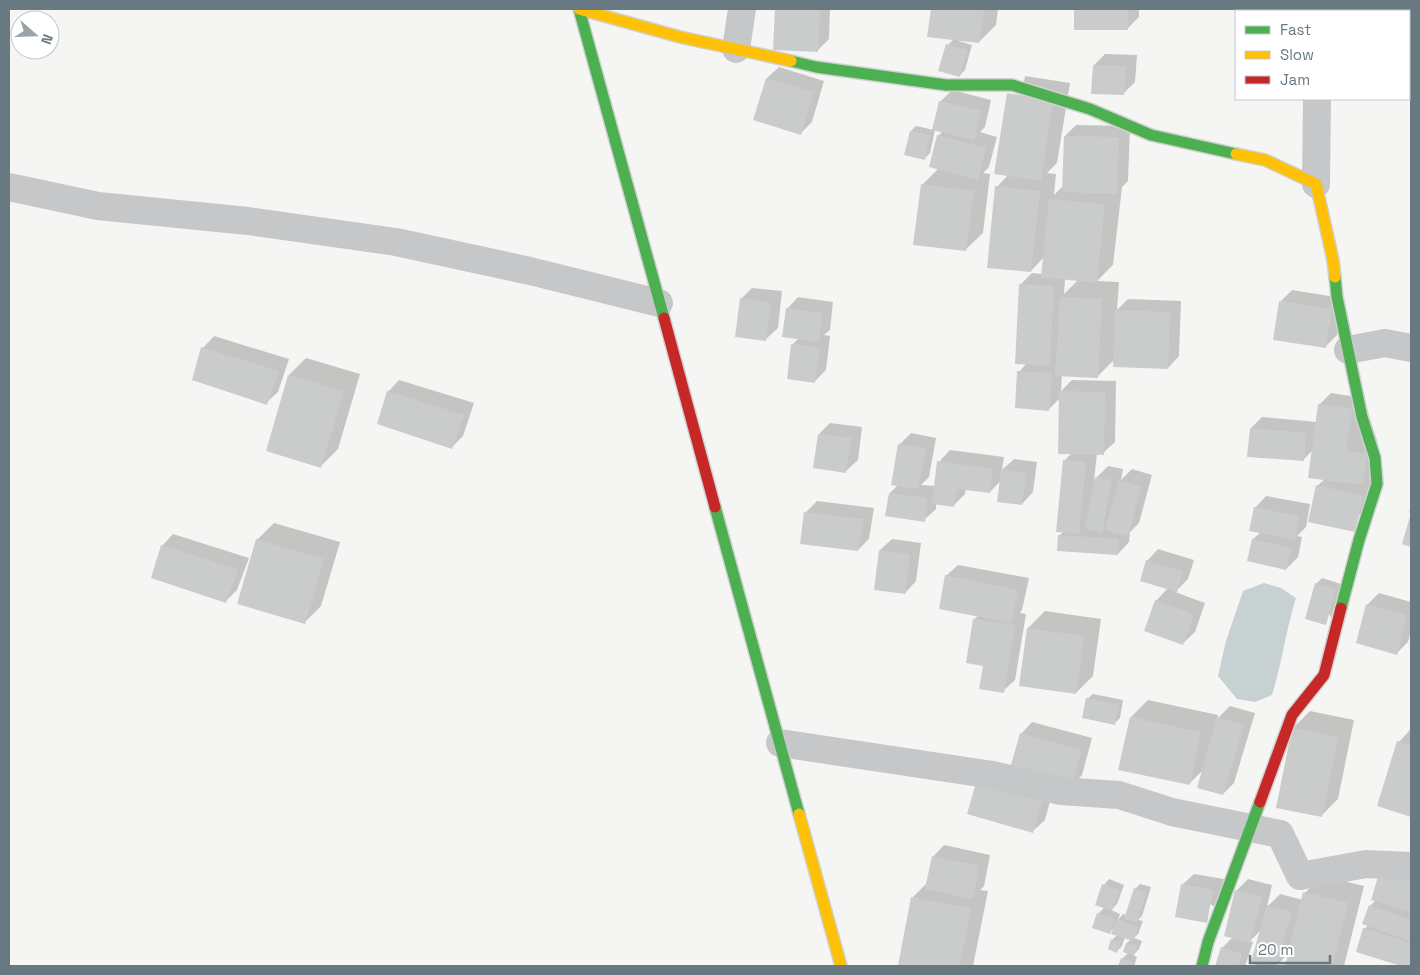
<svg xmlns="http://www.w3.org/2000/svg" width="1420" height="975" font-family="'Space Grotesk',sans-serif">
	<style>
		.water { fill: #c8d1d2 }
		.shadow { fill: #0003; fill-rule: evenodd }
		.building { fill: #cacccc }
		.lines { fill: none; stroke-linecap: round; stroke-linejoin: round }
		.fast-casing { stroke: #d0d1d1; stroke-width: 14 }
		.slow-casing { stroke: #d0d1d1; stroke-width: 14 }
		.jam-casing { stroke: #d0d1d1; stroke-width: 14 }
		.street { stroke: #c6c7c8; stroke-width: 28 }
		.fast { stroke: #4caf50; stroke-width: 11 }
		.slow { stroke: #ffc107; stroke-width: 11 }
		.jam { stroke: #c62828; stroke-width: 11 }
	</style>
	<rect width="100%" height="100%" fill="#f5f5f4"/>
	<!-- water -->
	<path class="water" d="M1264,583L1281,588L1296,598C1286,630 1282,663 1272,695L1255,702L1237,699L1218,676L1226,641L1243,591Z"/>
	<!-- shadow -->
	<g class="shadow">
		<polygon points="777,9 830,9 829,39 818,50 775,49"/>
		<polygon points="932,9 998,9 996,25 979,42 959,40 959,41 972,45 965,70 959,76 948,45 954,39 928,36"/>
		<polygon points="1076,9 1139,9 1139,17 1127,29 1075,29"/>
		<polygon points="1382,9 1411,9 1411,40 1409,41 1409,11 1382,11"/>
		<polygon points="1409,46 1411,46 1411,62 1409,64"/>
		<polygon points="1105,54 1137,55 1135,82 1123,94 1094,65"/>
		<polygon points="779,67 824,81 812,122 800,134 755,120 767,78"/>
		<path d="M1025,76L1070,83L1057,163L1047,173L1056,174L1054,195L1063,186L1065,136L1076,125L1130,126L1128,181L1122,187L1113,265L1097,281L1119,282L1117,310L1128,299L1181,301L1179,356L1168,368L1115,359L1097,377L1062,375L1061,391L1072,380L1116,381L1115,442L1103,453H1097L1094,480L1108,466L1123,469L1121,480L1132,469L1152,475L1139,523L1130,532L1129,542L1118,554L1059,536L1064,531L1065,460L1072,453L1060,398L1049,409L1019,372L1026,364L1020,285L1032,273L1042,274L1044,257L1031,271L997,187L1008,175ZM1065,278L1078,280L1064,294Z"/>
		<polygon points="952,90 991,100 985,127 980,132 997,137 989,167 983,173 990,174 983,233 965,250 923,184 938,169 938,136 943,131 935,130 930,153 925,158 911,131 916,126 934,130 940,102"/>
		<polygon points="752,288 782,291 778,328 766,339 741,299"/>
		<polygon points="1292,290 1342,298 1337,335 1325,347 1280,302"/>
		<polygon points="798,297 833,302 830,330 824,335 830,336 826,370 814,382 793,344 799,338 787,309"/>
		<polygon points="214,336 289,359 278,392 266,403 203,348"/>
		<polygon points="306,358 360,374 338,449 321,466 289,375"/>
		<polygon points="399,380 474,403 463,436 452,447 388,392"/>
		<polygon points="1331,393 1363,398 1378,443 1366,519 1317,486 1325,479 1313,450 1303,460 1251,428 1262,417 1317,422 1319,405"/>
		<polygon points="830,423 862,427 858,460 846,471 819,434"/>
		<polygon points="911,433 936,438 929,477 921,485 935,486 939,462 950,450 1004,457 1002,470 1014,459 1037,462 1033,492 1022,504 1001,480 990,492 966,489 965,494 954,505 936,503 936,509 924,520 890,493 898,485 899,445"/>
		<polygon points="1266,496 1310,504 1306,527 1297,536 1302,537 1298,557 1286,569 1253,539 1261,532 1255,508"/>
		<polygon points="817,501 874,508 869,539 858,550 805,513"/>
		<polygon points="274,523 340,542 321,606 304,623 257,540"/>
		<polygon points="173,534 249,558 237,590 226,601 162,546"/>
		<polygon points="892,539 921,543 916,581 905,593 880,550"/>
		<polygon points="1158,549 1194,560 1188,579 1175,592 1205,603 1195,632 1183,643 1156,601 1168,588 1147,561"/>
		<polygon points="958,565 1029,578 1022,610 1020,613 1026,614 1015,680 1003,691 984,665 974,619 978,616 946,576"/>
		<polygon points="1322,578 1341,584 1331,618 1316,584"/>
		<polygon points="1379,593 1411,602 1411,630 1408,642 1397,653 1367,605"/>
		<polygon points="1045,611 1101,619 1093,676 1076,693 1028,628"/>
		<polygon points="1093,694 1123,700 1120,718 1114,724 1087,699"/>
		<polygon points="1148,700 1218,715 1217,719 1230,706 1255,713 1234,783 1223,794 1203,770 1189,784 1131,717"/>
		<polygon points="1310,711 1354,720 1338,799 1321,816 1293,728"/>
		<polygon points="1032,722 1092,738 1082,775 1071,787 1021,734"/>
		<polygon points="1410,730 1411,730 1411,815 1378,805 1399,742"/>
		<polygon points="1054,786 1045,820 1033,831 969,814"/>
		<polygon points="944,845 990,855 984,886 980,890 988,891 973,966 899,966 913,897 928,882 933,857"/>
		<polygon points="1411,865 1411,966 1405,966 1357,951 1364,929 1369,925 1370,906"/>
		<polygon points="1194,874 1224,879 1219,910 1182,885"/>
		<polygon points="1322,876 1364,886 1344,966 1286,966 1289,953 1276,966 1254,966 1257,963 1261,930 1250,941 1253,942 1245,966 1217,966 1222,948 1233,937 1236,891 1248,879 1272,885 1267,907 1280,894 1303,900 1305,893"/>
		<polygon points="1109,879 1124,885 1117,904 1111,910 1120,914 1118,920 1123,914 1126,915 1135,889 1140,884 1151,887 1142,916 1138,920 1143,921 1138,934 1134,938 1142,941 1139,949 1133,955 1137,957 1134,966 1119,966 1122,959 1128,953 1127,943 1131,939 1125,937 1122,946 1117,951 1110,948 1113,939 1117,935 1115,927 1110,932 1098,914 1105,907 1104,885"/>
	</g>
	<!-- building -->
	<g class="building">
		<polygon points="775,9 820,9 818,52 773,50"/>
		<polygon points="931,9 984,9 979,43 927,37"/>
		<rect x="1074" y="9" width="54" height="21"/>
		<polygon points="1381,9 1411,9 1411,42 1409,42 1409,11 1381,11"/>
		<polygon points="946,44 967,50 960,77 938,71"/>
		<polygon points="1093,65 1126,66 1124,95 1091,94"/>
		<polygon points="766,78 814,92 801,135 753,120"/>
		<polygon points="1007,93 1053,100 1041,181 994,174"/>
		<polygon points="939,101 981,111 974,140 932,130"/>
		<polygon points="910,131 930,135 925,160 904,155"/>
		<polygon points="937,135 986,148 978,180 929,167"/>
		<polygon points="1064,136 1119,137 1117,194 1062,192"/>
		<polygon points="921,184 974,191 966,251 913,245"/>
		<polygon points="995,186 1040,191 1031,272 987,268"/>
		<polygon points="1049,199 1105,204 1097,283 1041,277"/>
		<polygon points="1019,284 1054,286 1050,366 1015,364"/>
		<polygon points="1060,297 1102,299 1098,378 1055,376"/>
		<polygon points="740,298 771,303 766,341 735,337"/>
		<polygon points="1279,301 1332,309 1326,348 1273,340"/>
		<polygon points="786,308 822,313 819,342 782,337"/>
		<polygon points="1115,310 1170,312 1168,369 1113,367"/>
		<polygon points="791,344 820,347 815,383 787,379"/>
		<polygon points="201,347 279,371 267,405 192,380"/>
		<polygon points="1017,371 1052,373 1049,411 1015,408"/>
		<polygon points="288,375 344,391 321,468 266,451"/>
		<polygon points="387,391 464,415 452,449 377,424"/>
		<polygon points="1059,391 1105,392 1104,455 1058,454"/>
		<polygon points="1318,404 1352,409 1346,451 1367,454 1363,485 1308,478"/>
		<polygon points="1250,428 1306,433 1304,461 1247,457"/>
		<polygon points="818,434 851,438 846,473 813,468"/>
		<polygon points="898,444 926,449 918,489 891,485"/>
		<polygon points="1063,460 1086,462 1079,534 1056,532"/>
		<polygon points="937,461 993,469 990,493 957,489 954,507 932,504"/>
		<polygon points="1001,470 1026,473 1022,505 997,502"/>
		<polygon points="1095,477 1112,480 1102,532 1085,529"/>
		<polygon points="1119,480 1141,487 1128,536 1105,530"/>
		<polygon points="1316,485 1363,496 1355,532 1308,522"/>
		<polygon points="889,493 927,498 925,522 885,516"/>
		<polygon points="1411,504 1411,547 1402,544 1411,513 1409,512"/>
		<polygon points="1254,507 1299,516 1295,540 1249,531"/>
		<polygon points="804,512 863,519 858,551 800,544"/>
		<polygon points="1058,535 1119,539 1118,555 1057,551"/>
		<polygon points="256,539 324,559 305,624 237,604"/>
		<polygon points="1252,539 1292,548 1286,570 1247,561"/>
		<polygon points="161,545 238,569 226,603 151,578"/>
		<polygon points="879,550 910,554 905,594 874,590"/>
		<polygon points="1146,560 1183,572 1177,592 1140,581"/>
		<polygon points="945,575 1018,590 1011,623 939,609"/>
		<polygon points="1315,583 1336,589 1326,625 1305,619"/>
		<polygon points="1155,600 1194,614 1183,645 1144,631"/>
		<polygon points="1366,604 1407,615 1397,655 1356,643"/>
		<polygon points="973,619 1015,625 1004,693 979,689 983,666 966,663"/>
		<polygon points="1027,628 1084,636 1076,694 1019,686"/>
		<polygon points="1086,698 1119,705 1115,725 1082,718"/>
		<polygon points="1130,717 1201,732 1190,785 1118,770"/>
		<polygon points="1217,717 1244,725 1223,795 1197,788"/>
		<polygon points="1292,728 1338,737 1322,817 1276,808"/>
		<polygon points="1020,733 1082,750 1071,788 1009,772"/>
		<polygon points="1397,741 1411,745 1411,817 1377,806"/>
		<polygon points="977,779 1043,797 1033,833 967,814"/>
		<polygon points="932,856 979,866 973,899 925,889"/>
		<polygon points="1380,870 1411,879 1411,912 1371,900"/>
		<polygon points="1102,884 1120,890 1112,911 1095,905"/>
		<polygon points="1181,884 1213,890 1207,923 1175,917"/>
		<polygon points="1134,888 1146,893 1137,923 1124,919"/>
		<polygon points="1235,890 1262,897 1250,943 1224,936"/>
		<polygon points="1303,892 1348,903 1332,966 1285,966"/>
		<polygon points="911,897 971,908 960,966 898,966"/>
		<polygon points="1267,905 1292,912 1276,966 1265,966 1251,962"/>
		<polygon points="1369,905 1411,920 1411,941 1362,924"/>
		<polygon points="1097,913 1115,919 1110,934 1092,928"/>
		<polygon points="1117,919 1138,927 1133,941 1111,934"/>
		<polygon points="1363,928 1411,943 1411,966 1401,966 1356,952"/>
		<polygon points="1111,939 1121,942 1117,953 1108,949"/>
		<polygon points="1126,943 1137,946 1134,956 1123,952"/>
		<polygon points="1221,947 1242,954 1238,966 1215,966"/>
		<polygon points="1121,958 1133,962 1131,966 1118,966"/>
	</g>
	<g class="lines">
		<defs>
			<g id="fast">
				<polyline points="579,9 664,318"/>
				<polyline points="791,61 816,67 946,85 1012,85 1090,109 1151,135 1236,154"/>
				<polyline points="1335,277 1337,297 1362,417 1375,458 1377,484 1359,540 1341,608"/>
				<polyline points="715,507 799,814"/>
				<polyline points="1202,966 1208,942 1260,802"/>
			</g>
			<g id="slow">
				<polyline points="579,9 680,37 791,61"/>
				<polyline points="1236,154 1265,160 1316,184 1333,260 1335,277"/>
				<polyline points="799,814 841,966"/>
			</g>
			<g id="jam">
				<polyline points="664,318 715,507"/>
				<polyline points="1260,802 1292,715 1324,675 1341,608"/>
			</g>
		</defs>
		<!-- fast casing -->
		<use href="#fast" class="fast-casing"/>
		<!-- slow casing -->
		<use href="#slow" class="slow-casing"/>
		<!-- jam casing -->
		<use href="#jam" class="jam-casing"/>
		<!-- street -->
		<g class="street">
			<polyline points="1296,9 1297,11"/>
			<polyline points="736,49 742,9"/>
			<polyline points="1316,184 1317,99"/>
			<polyline points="9,187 98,206 248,221 396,242 530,271 659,303"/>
			<polyline points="1348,350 1385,343 1411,348"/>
			<polyline points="780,743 993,775 1060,791 1119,795 1172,812 1280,834 1300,876 1366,864 1411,866"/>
		</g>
		<!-- fast -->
		<use href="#fast" class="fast"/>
		<!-- slow -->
		<use href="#slow" class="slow"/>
		<!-- jam -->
		<use href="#jam" class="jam"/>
	</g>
	<!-- border -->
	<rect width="1420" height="975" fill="none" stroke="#687981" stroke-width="20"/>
	<!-- legend -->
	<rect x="1235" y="10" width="175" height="90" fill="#ffffff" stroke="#c3c9cd"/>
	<rect x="1245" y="26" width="25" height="8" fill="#4caf50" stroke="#c3c9cd"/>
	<text x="1280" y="35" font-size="15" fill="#687981">Fast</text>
	<rect x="1245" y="51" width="25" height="8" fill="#ffc107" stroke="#c3c9cd"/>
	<text x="1280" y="60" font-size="15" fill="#687981">Slow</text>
	<rect x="1245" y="76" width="25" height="8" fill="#c62828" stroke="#c3c9cd"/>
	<text x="1280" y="85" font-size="15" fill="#687981">Jam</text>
	<!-- north arrow -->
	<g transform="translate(35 35) rotate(110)"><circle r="24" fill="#ffffff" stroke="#c3c9cd"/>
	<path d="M0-4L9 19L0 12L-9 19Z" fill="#99a4a9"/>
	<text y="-8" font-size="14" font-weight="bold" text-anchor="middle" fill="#687981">N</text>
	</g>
	<!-- scale -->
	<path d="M1250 955v8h80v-8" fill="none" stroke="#687981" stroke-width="2.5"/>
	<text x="1258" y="955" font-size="15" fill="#687981" stroke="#ffffff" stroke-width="4" paint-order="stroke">20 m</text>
</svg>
